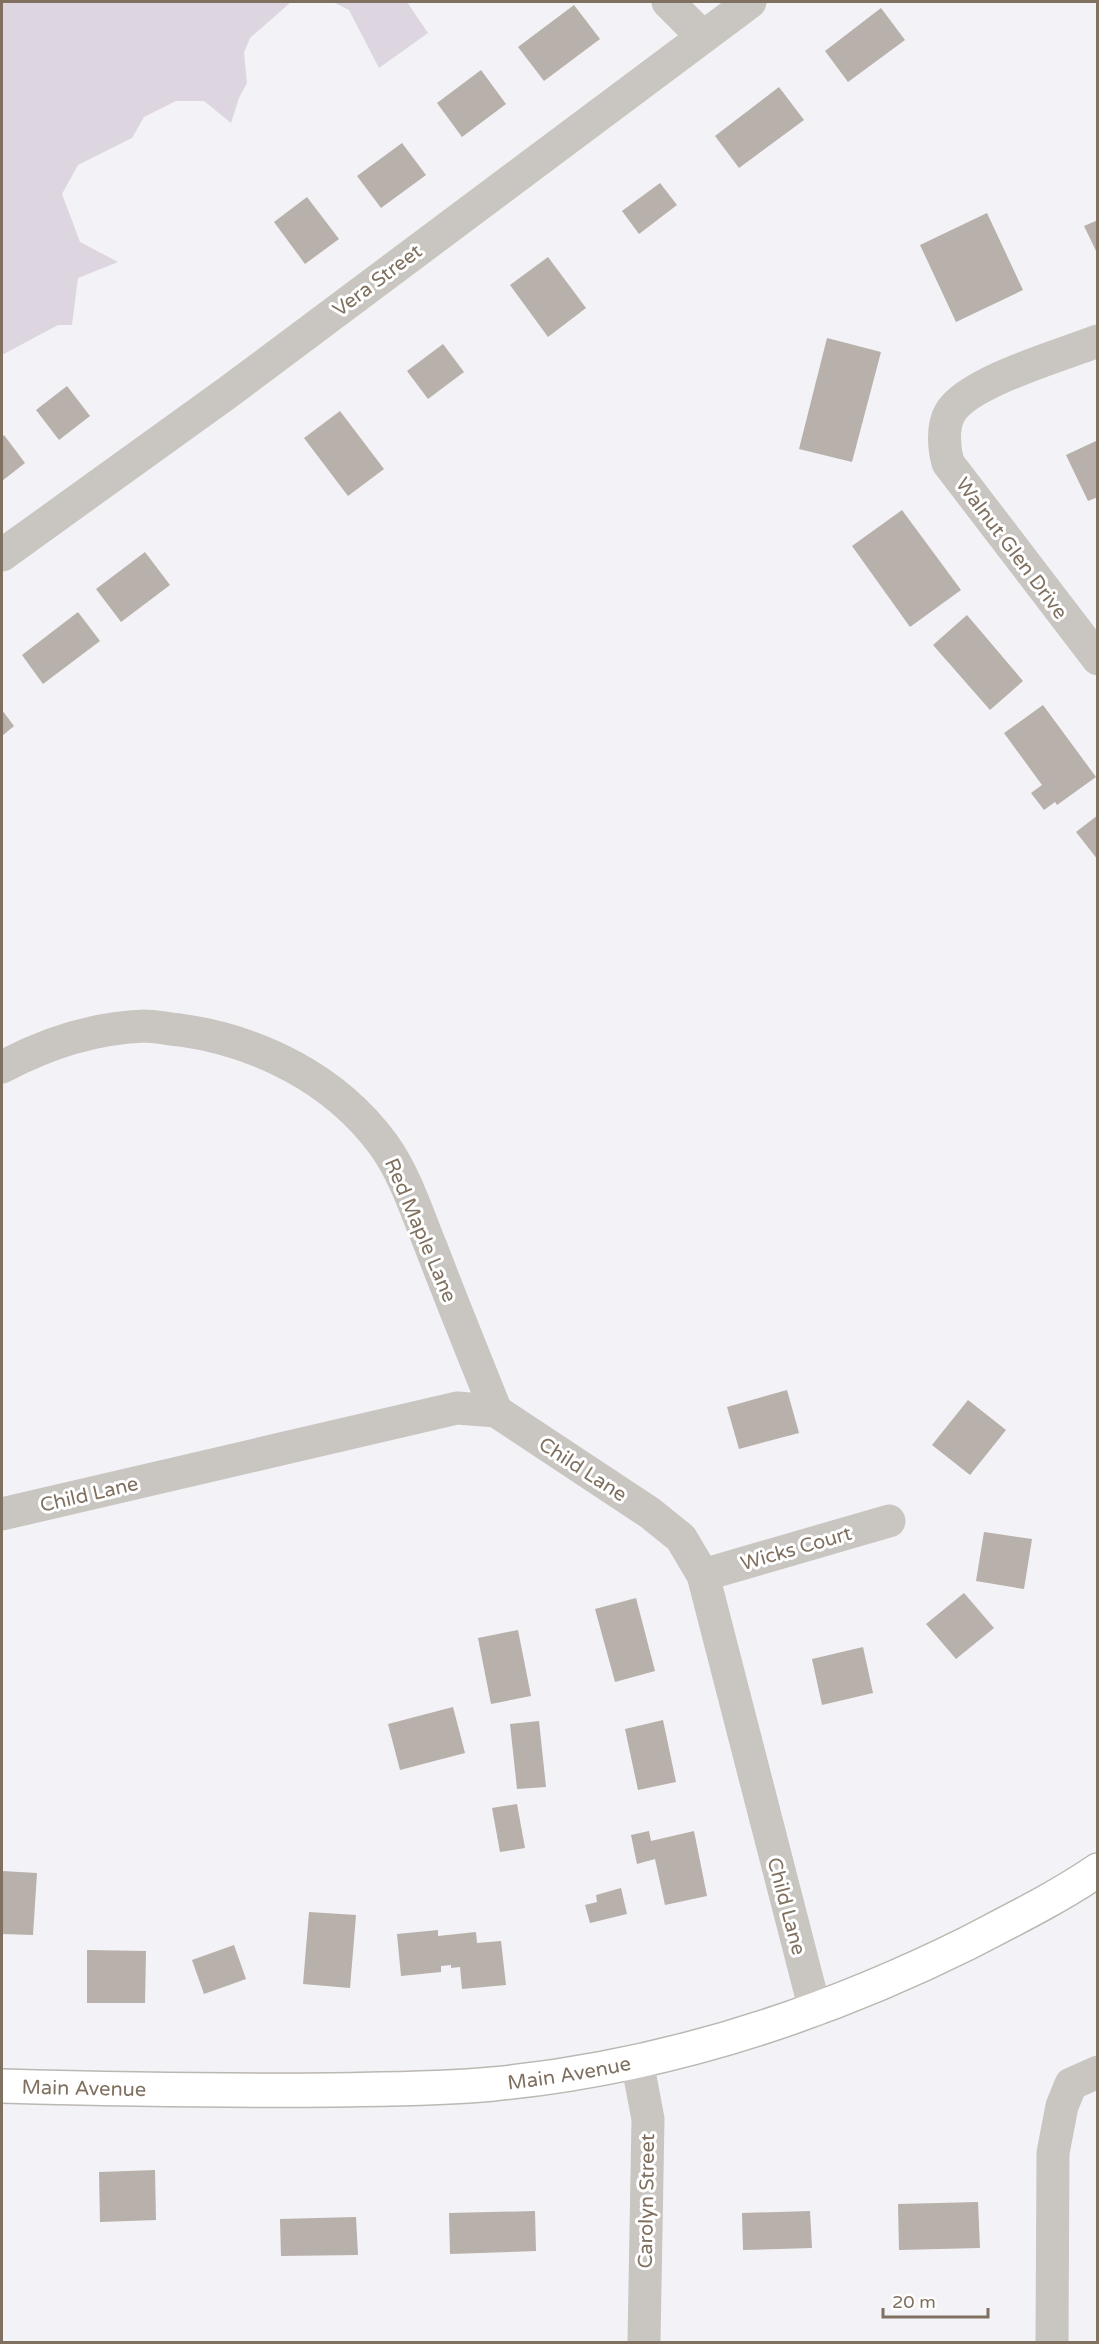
<svg xmlns="http://www.w3.org/2000/svg" width="1099" height="2344" font-family="'Varela Round',sans-serif">
	<style>
		.green { fill: #ddd6e0 }
		.building { fill: #b8b0aa }
		.lines { fill: none; stroke-linecap: round; stroke-linejoin: round }
		.primary-casing { stroke: #bbb7b2; stroke-width: 36 }
		.minor { stroke: #c9c5c1; stroke-width: 33 }
		.primary { stroke: #fff; stroke-width: 33 }
		.labels { text-anchor: middle; stroke-width: 6; stroke-linejoin: round; paint-order: stroke }
		.street-label { font-size: 20px; fill: #7f7060; stroke: #fff }
	</style>
	<rect width="100%" height="100%" fill="#f3f2f6"/>
	<!-- green -->
	<g class="green">
		<polygon points="2,2 291,2 250,38 244,53 247,83 239,98 231,123 204,101 176,101 144,117 132,138 78,165 62,194 80,242 118,262 78,278 72,325 58,325 2,355"/>
		<polygon points="333,2 407,2 428,33 379,68 349,10"/>
	</g>
	<!-- building -->
	<g class="building">
		<polygon points="574,5 600,39 544,81 518,47"/>
		<polygon points="881,8 905,40 848,82 825,51"/>
		<polygon points="481,70 506,104 462,137 437,103"/>
		<polygon points="779,87 804,120 739,168 715,136"/>
		<polygon points="402,143 426,175 381,208 357,176"/>
		<polygon points="660,183 677,205 639,234 622,211"/>
		<polygon points="307,197 339,239 305,264 274,222"/>
		<polygon points="987,213 1023,290 956,322 920,245"/>
		<polygon points="1098,220 1098,255 1084,226"/>
		<polygon points="548,257 586,308 548,337 510,285"/>
		<polygon points="827,338 881,352 852,462 799,449"/>
		<polygon points="443,344 464,372 428,399 407,371"/>
		<polygon points="67,386 90,416 59,440 36,410"/>
		<polygon points="340,411 384,469 348,496 304,438"/>
		<polygon points="4,435 25,463 2,481 2,437"/>
		<polygon points="1098,440 1098,497 1088,501 1066,455"/>
		<polygon points="902,510 961,590 910,627 852,546"/>
		<polygon points="145,552 170,585 121,622 96,589"/>
		<polygon points="78,612 100,641 43,684 22,655"/>
		<polygon points="967,615 1023,681 990,710 933,645"/>
		<polygon points="1043,705 1096,777 1057,805 1055,802 1044,810 1031,793 1042,785 1004,733"/>
		<polygon points="2,710 14,726 2,736"/>
		<polygon points="1098,815 1098,860 1076,832"/>
		<polygon points="787,1390 799,1433 739,1449 727,1407"/>
		<polygon points="968,1400 1006,1430 970,1475 932,1445"/>
		<polygon points="984,1532 1032,1539 1024,1589 976,1581"/>
		<polygon points="964,1593 994,1628 956,1659 926,1624"/>
		<polygon points="636,1598 655,1671 615,1682 595,1609"/>
		<polygon points="518,1630 531,1696 491,1704 478,1638"/>
		<polygon points="863,1647 873,1693 822,1705 812,1659"/>
		<polygon points="453,1707 465,1753 400,1770 388,1724"/>
		<polygon points="663,1720 676,1782 638,1790 625,1729"/>
		<polygon points="539,1721 546,1787 517,1789 510,1724"/>
		<polygon points="517,1804 525,1848 500,1852 492,1808"/>
		<polygon points="649,1831 651,1841 694,1831 707,1896 665,1905 655,1859 637,1864 631,1835"/>
		<polygon points="2,1871 37,1873 33,1935 2,1934"/>
		<polygon points="621,1888 627,1914 590,1923 585,1905 597,1902 596,1895"/>
		<polygon points="309,1912 356,1915 350,1988 303,1984"/>
		<polygon points="438,1930 438,1936 476,1932 477,1943 501,1941 506,1985 462,1989 460,1967 451,1968 451,1965 441,1966 441,1972 401,1976 397,1934"/>
		<polygon points="234,1945 246,1979 204,1994 192,1960"/>
		<polygon points="87,1950 146,1951 145,2003 87,2003"/>
		<polygon points="155,2170 156,2220 100,2222 99,2172"/>
		<polygon points="978,2202 980,2248 899,2250 898,2204"/>
		<polygon points="535,2211 536,2251 450,2254 449,2213"/>
		<polygon points="810,2211 812,2248 743,2250 742,2213"/>
		<polygon points="356,2217 358,2255 281,2256 280,2219"/>
	</g>
	<g class="lines">
		<defs>
			<g id="primary">
				<path id="s1" d="M2,2086C112,2089 223,2091 333,2090C387,2089 440,2089 493,2084C659,2068 819,2017 968,1943C1012,1920 1057,1898 1098,1870"/>
			</g>
		</defs>
		<!-- primary casing -->
		<use href="#primary" class="primary-casing"/>
		<!-- minor -->
		<g class="minor">
			<polyline points="668,2 702,36"/>
			<path d="M1098,341C1062,355 967,382 950,413C942,426 944,449 948,463L1098,659"/>
			<polyline points="2,555 227,393 750,2"/>
			<path d="M2,1067C45,1044 94,1028 144,1026C155,1026 168,1029 180,1030C259,1041 335,1079 383,1144C405,1174 417,1213 431,1247C452,1302 474,1356 496,1411"/>
			<polyline points="2,1514 457,1408 496,1411 650,1513 681,1538 703,1575 815,2010"/>
			<polyline points="703,1575 889,1521"/>
			<polyline points="637,2061 648,2119 644,2342"/>
			<polyline points="1052,2342 1053,2153 1062,2106 1071,2084 1098,2072"/>
		</g>
		<!-- primary -->
		<use href="#primary" class="primary"/>
	</g>
	<g class="labels">
		<!-- street labels -->
		<g class="street-label">
			<text transform="translate(377 280) rotate(-37)" y="7">Vera Street</text>
			<text transform="translate(1012 548) rotate(53)" y="7">Walnut Glen Drive</text>
			<text transform="translate(421 1230) rotate(67)" y="7">Red Maple Lane</text>
			<text transform="translate(583 1469) rotate(33)" y="7">Child Lane</text>
			<text transform="translate(89 1494) rotate(-13)" y="7">Child Lane</text>
			<text transform="translate(796 1548) rotate(-16)" y="7">Wicks Court</text>
			<text transform="translate(787 1906) rotate(75)" y="7">Child Lane</text>
			<text dy="7" stroke="none"><textPath href="#s1" startOffset="568">Main Avenue</textPath></text>
			<text dy="7" stroke="none"><textPath href="#s1" startOffset="82">Main Avenue</textPath></text>
			<text transform="translate(646 2201) rotate(-89)" y="7">Carolyn Street</text>
		</g>
	</g>
	<!-- border -->
	<rect width="1099" height="2344" fill="none" stroke="#7f7060" stroke-width="6"/>
	<!-- scale -->
	<path d="M883 2308v9h105v-9" fill="none" stroke="#7f7060" stroke-width="3"/>
	<text x="892" y="2308" font-size="18" fill="#7f7060" stroke="#ffffff" stroke-width="4.5" paint-order="stroke">20 m</text>
</svg>
